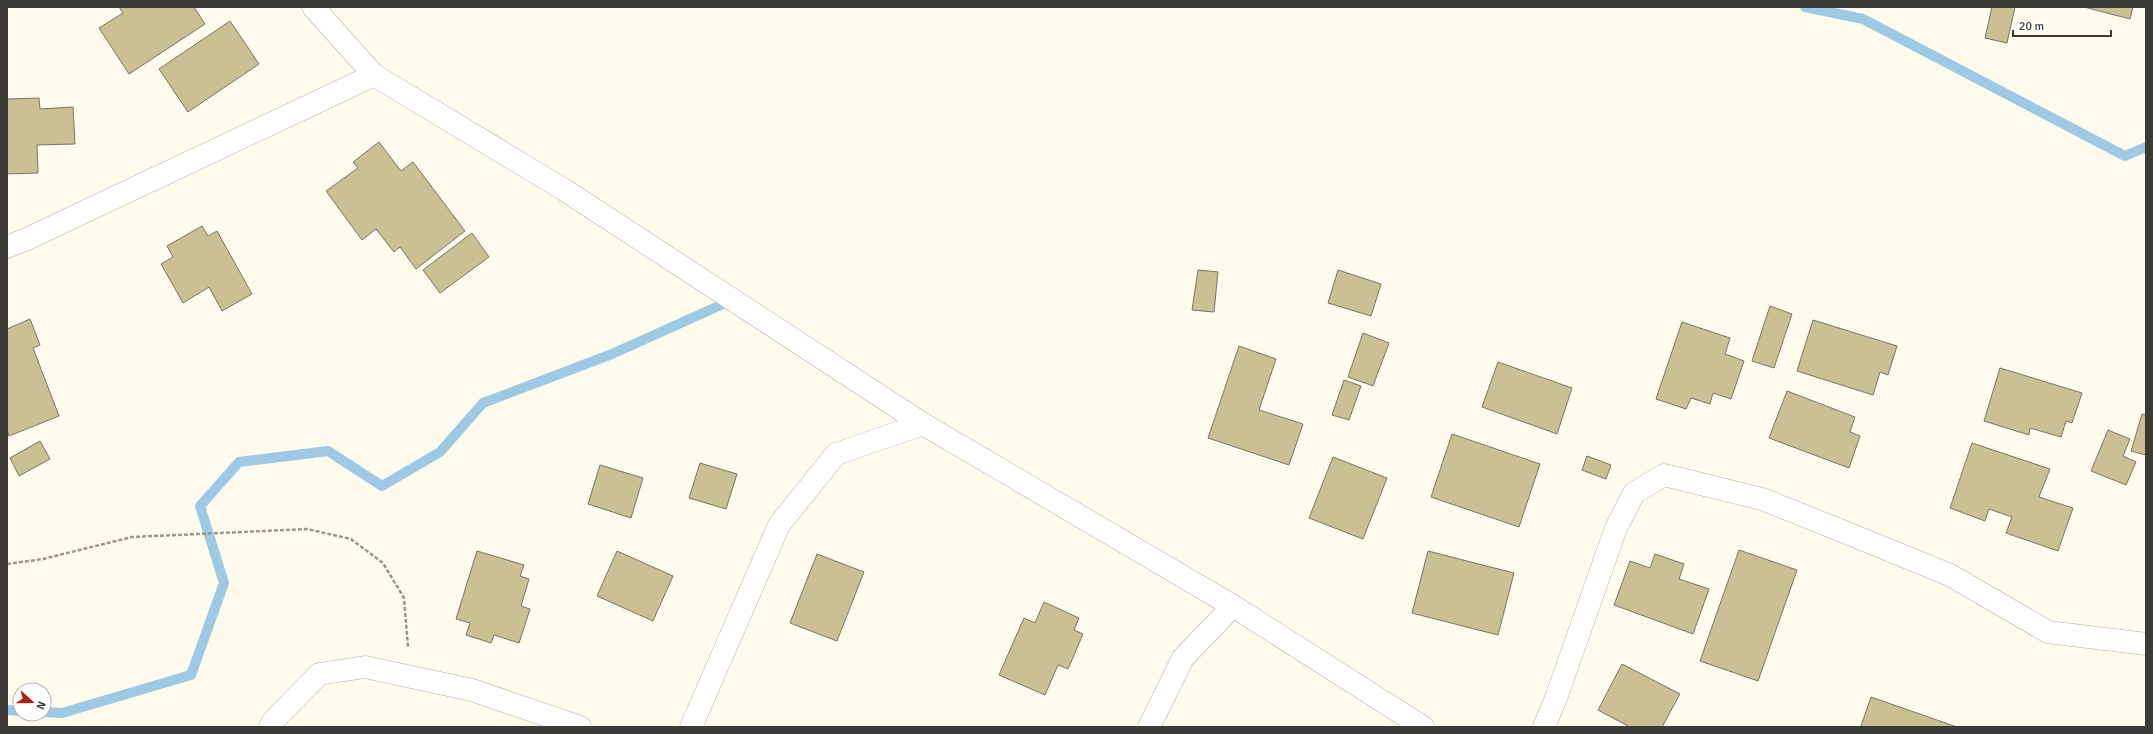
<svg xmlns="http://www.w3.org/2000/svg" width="2153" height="734" font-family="Signika,sans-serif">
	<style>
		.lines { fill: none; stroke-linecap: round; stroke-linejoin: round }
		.stream { stroke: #9dc9e5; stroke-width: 10 }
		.building { fill: #cac093; stroke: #787568 }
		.minor-casing { stroke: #b1ae9f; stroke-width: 23 }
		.path { stroke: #99978d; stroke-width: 2.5; stroke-dasharray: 4 2; stroke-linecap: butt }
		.minor { stroke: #fff; stroke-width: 22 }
	</style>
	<rect width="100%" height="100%" fill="#fefbec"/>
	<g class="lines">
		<!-- stream -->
		<g class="stream">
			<polyline points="1805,7 1863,19 2125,156 2146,147"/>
			<polyline points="7,710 20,711"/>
			<polyline points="44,712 62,713 191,675 224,583 200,506 239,462 328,451 382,486 440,452 483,403 612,354 723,304"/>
		</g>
	</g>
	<!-- building -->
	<g class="building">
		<polygon points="119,7 194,7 205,24 129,74 99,28 123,13"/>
		<polygon points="1992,7 2015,7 2007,43 1985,38"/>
		<polygon points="2084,7 2133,7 2130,19"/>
		<polygon points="230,21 259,64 188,112 159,69"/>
		<polygon points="39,98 40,109 73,107 75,144 37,145 38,173 7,174 7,99"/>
		<polygon points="379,142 401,171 413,162 465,231 416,269 400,247 394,252 376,229 362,240 326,191 358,168 353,162"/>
		<polygon points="202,226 208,236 217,231 252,294 222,311 209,287 183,303 161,264 173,257 167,246"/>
		<polygon points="472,233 489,257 440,293 423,270"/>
		<polygon points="1198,270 1218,272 1214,312 1192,310"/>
		<polygon points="1338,270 1381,284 1371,316 1328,303"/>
		<polygon points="1770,306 1792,314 1774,368 1752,361"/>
		<polygon points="30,319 40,345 33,348 59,416 9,436 7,430 7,329"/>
		<polygon points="1813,320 1897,346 1888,375 1880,372 1873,395 1797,371"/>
		<polygon points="1682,322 1730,338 1725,354 1744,361 1731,399 1713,393 1710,404 1691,398 1686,409 1656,399"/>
		<polygon points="1363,333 1389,343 1373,386 1348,377"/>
		<polygon points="1239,346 1276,359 1259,410 1303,424 1289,465 1208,438"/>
		<polygon points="1498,362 1572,388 1557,434 1482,407"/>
		<polygon points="2000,368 2082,393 2072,423 2066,421 2061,437 2030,428 2029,435 1984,421"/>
		<polygon points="1344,380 1361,386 1349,420 1332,415"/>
		<polygon points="1787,391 1855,417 1850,432 1860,436 1849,468 1769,438"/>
		<polygon points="2142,414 2146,415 2146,455 2131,451"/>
		<polygon points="2108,430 2130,439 2123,456 2136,462 2126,485 2091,471"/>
		<polygon points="1452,434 1540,464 1519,527 1431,497"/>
		<polygon points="40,441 50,459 19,476 10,458"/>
		<polygon points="1972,443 2050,469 2039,497 2073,508 2058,551 2006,533 2012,517 1989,509 1985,521 1950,508"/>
		<polygon points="1587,456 1611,465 1606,479 1582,470"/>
		<polygon points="1333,457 1387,478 1363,539 1309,518"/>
		<polygon points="700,463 737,474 726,509 689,498"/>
		<polygon points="600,465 643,478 631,518 588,504"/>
		<polygon points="1739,550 1797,570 1758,681 1700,661"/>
		<polygon points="477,551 524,565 520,576 529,579 521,606 530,609 519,643 494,635 491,643 466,635 470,623 456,619"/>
		<polygon points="617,551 673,576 653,621 597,596"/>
		<polygon points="1428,551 1514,573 1498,635 1412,613"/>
		<polygon points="817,554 864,572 837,641 790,623"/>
		<polygon points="1655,554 1684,564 1679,579 1709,589 1693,634 1614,605 1630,561 1650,568"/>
		<polygon points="1044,602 1079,618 1074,630 1083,634 1068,669 1058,665 1045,695 999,675 1024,618 1035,623"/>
		<polygon points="1622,664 1680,694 1662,727 1630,727 1598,710"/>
		<polygon points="1871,697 1957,727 1864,727 1861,726"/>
	</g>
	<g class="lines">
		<defs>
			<g id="minor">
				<polyline points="313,7 374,75 563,189 923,424 1233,606 1423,727"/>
				<polyline points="7,247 27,239 374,75"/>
				<polyline points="270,727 273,721 319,674 365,667 472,690 580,727"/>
				<polyline points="691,727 779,525 836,454 923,424"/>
				<polyline points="1149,727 1183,658 1233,606"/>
				<polyline points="1544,727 1556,698 1616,528 1634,493 1664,475 1762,499 1837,529 1950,575 2048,632 2146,644"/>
			</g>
		</defs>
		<!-- minor casing -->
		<use href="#minor" class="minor-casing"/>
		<!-- path -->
		<polyline class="path" points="7,564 43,559 132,537 307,529 351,539 383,563 404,598 408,647"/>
		<!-- minor -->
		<use href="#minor" class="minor"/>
	</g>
	<!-- border -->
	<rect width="2153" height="734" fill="none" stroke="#3b3a34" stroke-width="16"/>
	<!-- north arrow -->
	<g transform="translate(32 702) rotate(111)"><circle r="19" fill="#ffffff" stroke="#b1b0ae"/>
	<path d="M0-3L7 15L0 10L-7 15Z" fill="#ad1f0b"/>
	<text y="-6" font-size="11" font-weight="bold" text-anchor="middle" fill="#3b3a34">N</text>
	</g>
	<!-- scale -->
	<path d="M2013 30v6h98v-6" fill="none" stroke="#3b3a34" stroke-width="2"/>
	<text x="2019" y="30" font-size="12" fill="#3b3a34" stroke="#ffffff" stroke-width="3" paint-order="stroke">20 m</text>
</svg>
